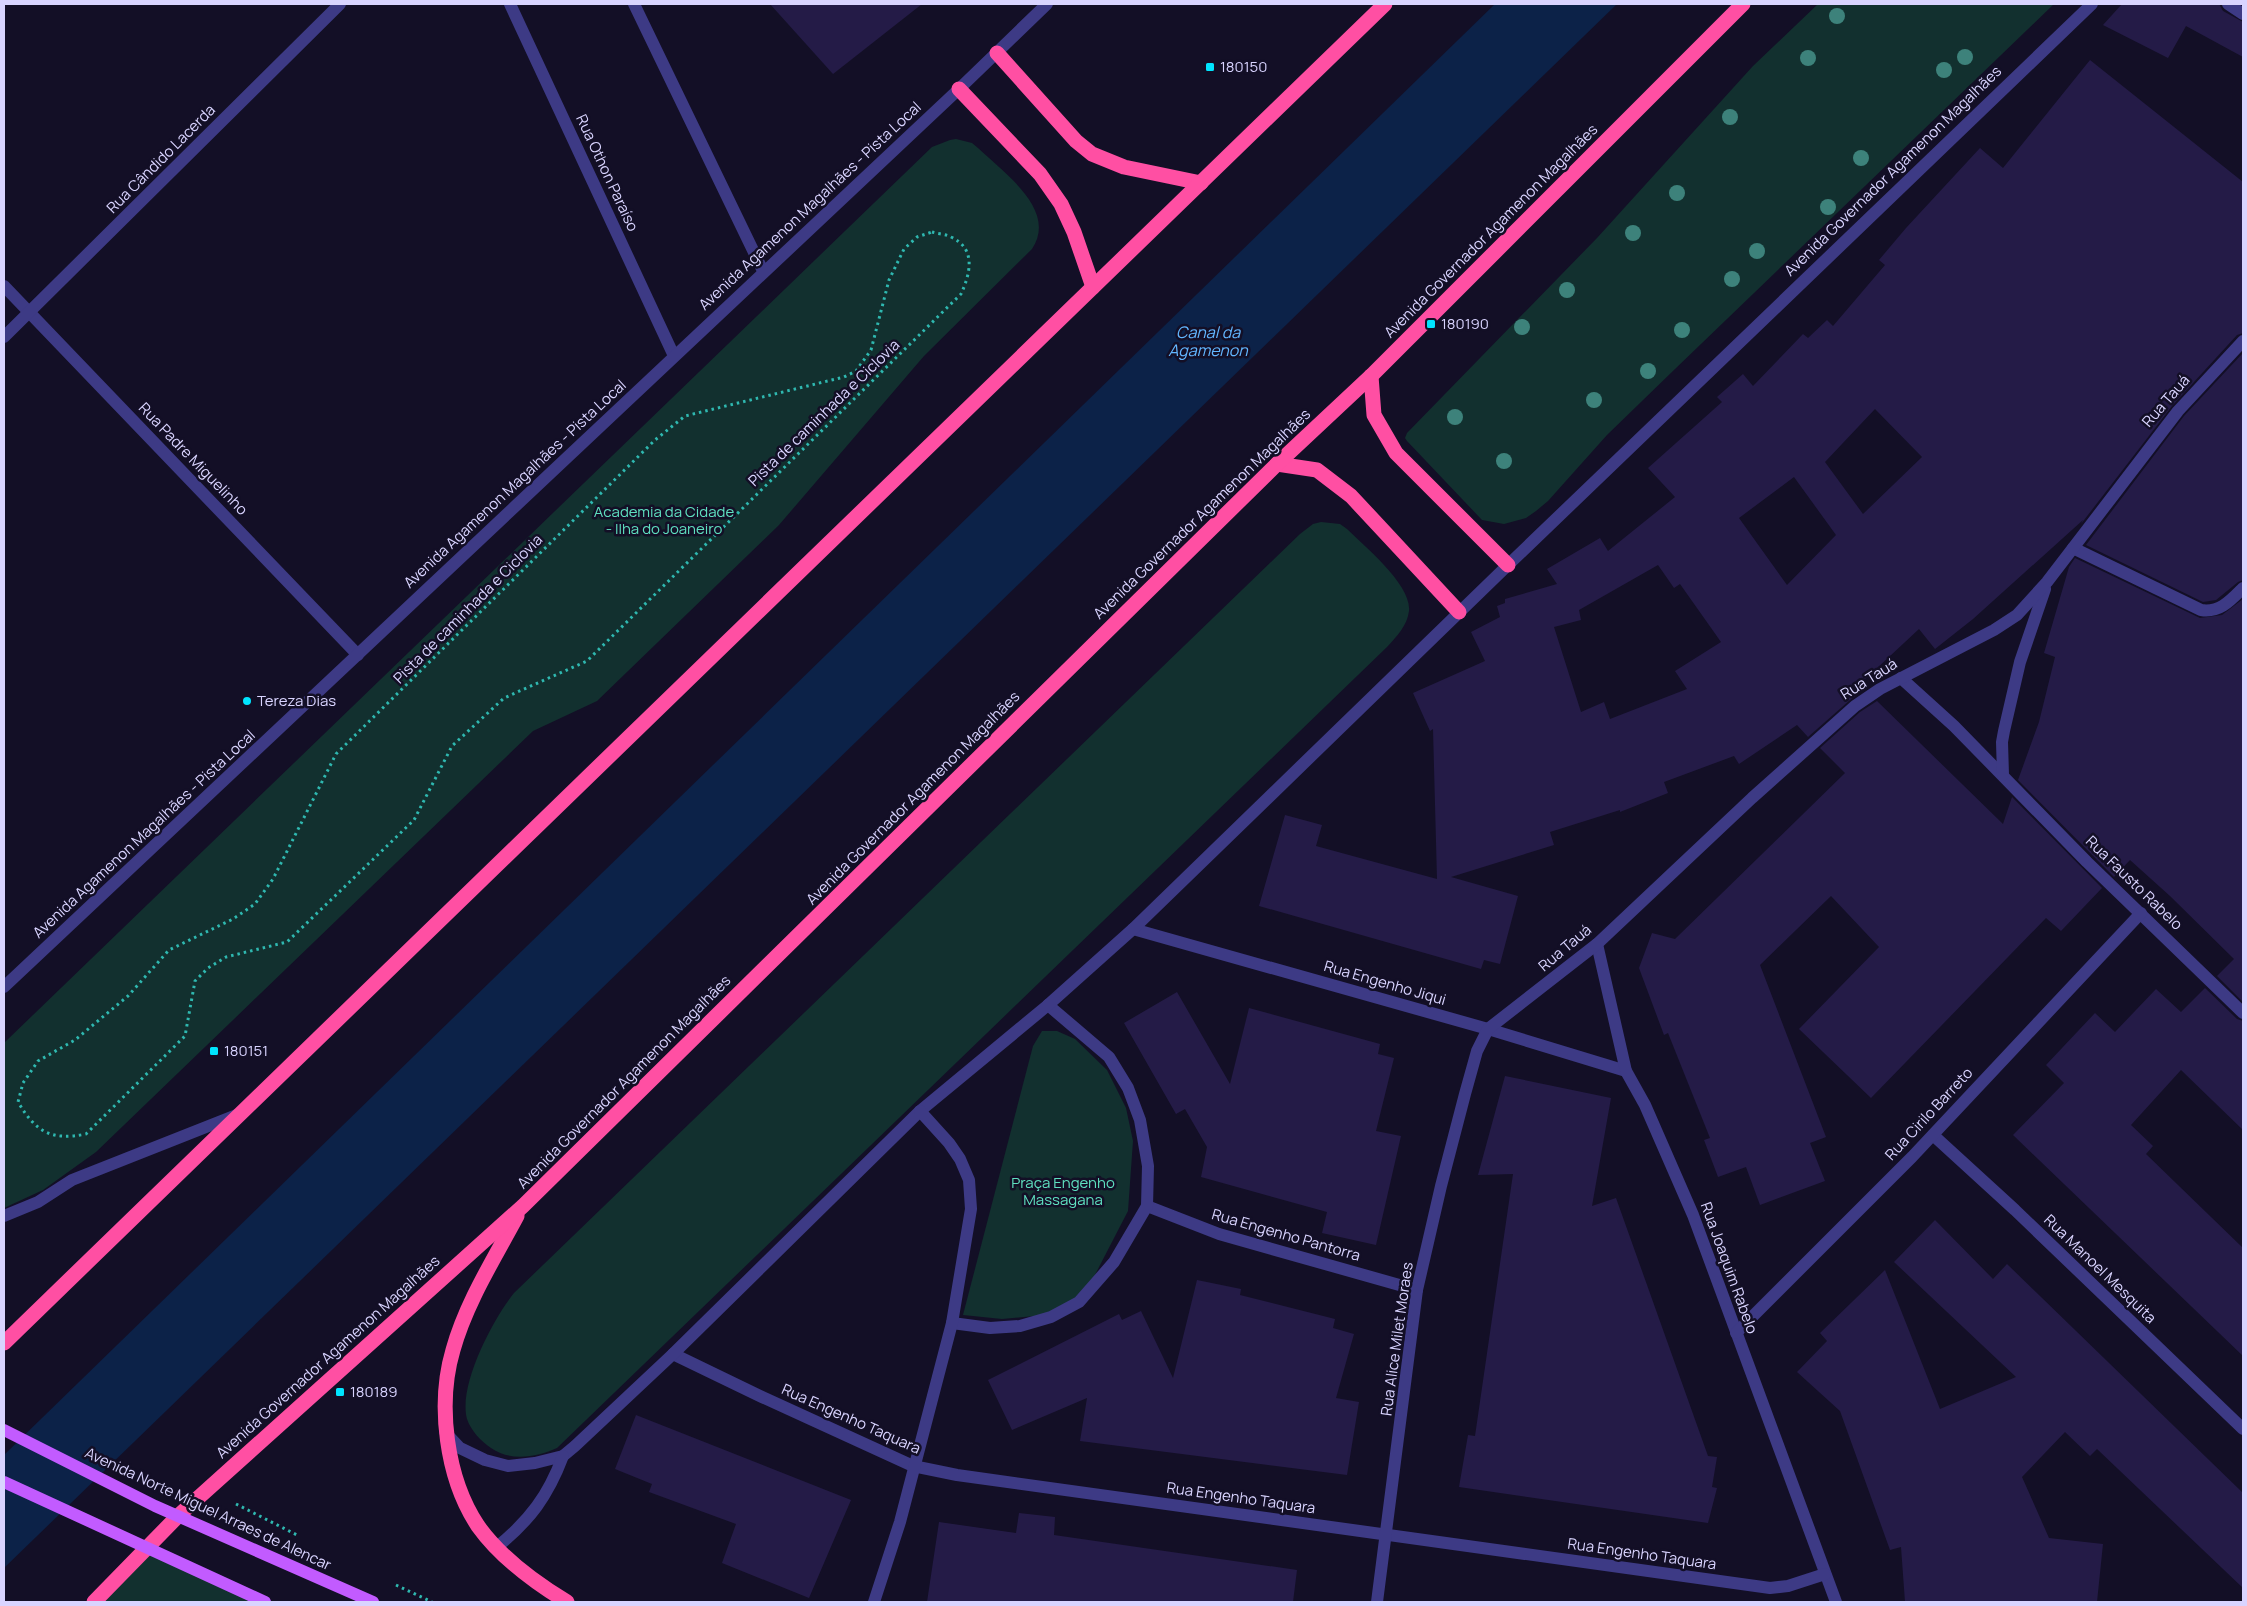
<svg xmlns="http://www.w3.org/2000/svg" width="2247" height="1606" font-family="Manrope,sans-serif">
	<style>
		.green { fill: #12302f }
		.water { fill: #0c2248 }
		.building { fill: #241b47; fill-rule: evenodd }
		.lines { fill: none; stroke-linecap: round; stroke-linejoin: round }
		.path { stroke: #2fb8b0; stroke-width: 3; stroke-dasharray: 2.5 4; stroke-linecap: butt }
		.street { stroke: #3d3a85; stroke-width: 12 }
		.highway { stroke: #ff4fa3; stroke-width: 15 }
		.primary-bridge { stroke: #c25bff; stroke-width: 12 }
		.tree { fill: #3d827b }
		.poi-dot { fill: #00e5ff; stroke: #130f26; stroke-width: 2 }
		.labels { text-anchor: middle; stroke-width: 5; stroke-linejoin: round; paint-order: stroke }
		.poi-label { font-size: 15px; fill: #d9d4ff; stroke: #130f26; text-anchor: start }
		.street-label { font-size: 15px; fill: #d9d4ff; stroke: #130f26 }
		.park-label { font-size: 15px; fill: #5fe0c0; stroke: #130f26 }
		.water-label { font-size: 16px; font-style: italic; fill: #62b6ff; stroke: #130f26 }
	</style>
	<rect width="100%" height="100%" fill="#130f26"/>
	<!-- green -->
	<g class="green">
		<polygon points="1818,4 2054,4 1675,369 1607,435 1548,501 1536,511 1526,518 1504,524 1482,520 1407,441 1405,438 1407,433 1597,238 1753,66"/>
		<path d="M956,139L972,143L978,148C1004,173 1058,210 1032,249L924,356L779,525L597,701L533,731L96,1152L43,1190L4,1208V1043L932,147L950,140Z"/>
		<path d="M1321,522L1340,524L1347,529C1364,546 1412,585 1409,611C1407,626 1397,636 1387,647L557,1448C537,1457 511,1462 491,1448C481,1441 471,1431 467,1419C458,1385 493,1319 514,1293L1300,534L1313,524Z"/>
		<polygon points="1042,1031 1057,1031 1075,1039 1107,1070 1126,1108 1133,1141 1128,1211 1084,1296 1046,1315 1002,1319 963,1315 1033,1046"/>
		<polygon points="147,1547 266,1602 94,1602"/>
	</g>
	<!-- water -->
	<polygon class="water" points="1495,4 1617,4 4,1568 4,1455"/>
	<!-- building -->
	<g class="building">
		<polygon points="770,4 922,4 833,74"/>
		<polygon points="2122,4 2219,4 2223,11 2243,22 2243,57 2186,26 2168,58 2103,25"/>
		<path d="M2090,60L2243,182V333L2237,335L2172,406L2081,524L2083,520L1973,619L1935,649L1919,629L1860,684L1865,689L1850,700L1808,737L1797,725L1739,764L1734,756L1664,782L1668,793L1620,812V810L1550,832L1554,845L1451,877L1518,896L1500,964L1484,960L1481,969L1259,906L1285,815L1322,825L1316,846L1437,879L1433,729L1430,731L1413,693L1485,661L1471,632L1500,617L1497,606L1505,603V599L1557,584L1547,569L1600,538L1608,551L1675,497L1648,468L1722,402L1717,397L1743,374L1753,386L1803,334L1808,338L1827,320L1833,326L1885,265L1879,260L1906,228L1980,148L2003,168ZM1875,409L1922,457L1863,514L1825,462ZM1794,477L1836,535L1787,585L1739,518ZM1658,565L1674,588L1680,584L1721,642L1675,671L1687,689L1610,719L1604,702L1581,712L1554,627L1581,620L1579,610Z"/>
		<polygon points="2243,353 2243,580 2238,582 2216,600 2203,602 2086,545 2184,416"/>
		<polygon points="2075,558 2200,618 2222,615 2243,599 2243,1002 2217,976 2234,959 2170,896 2130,860 2114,877 2018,780 2039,722 2055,657 2044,653 2069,567"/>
		<polygon points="1877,701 2003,824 2012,797 2102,888 2061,931 2046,918 1871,1098 1799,1029 1879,947 1831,896 1760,965 1826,1137 1810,1143 1825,1181 1760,1205 1746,1167 1718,1177 1704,1140 1710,1138 1668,1033 1664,1035 1639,968 1652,933 1675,939 1845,773 1820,748 1860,712"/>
		<polygon points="2205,988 2237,1019 2243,1021 2243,1130 2181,1070 2131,1125 2153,1146 2146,1154 2243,1248 2243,1356 2013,1135 2064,1083 2046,1065 2095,1013 2115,1032 2156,989 2181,1012"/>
		<polygon points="1177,992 1230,1084 1249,1008 1380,1044 1378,1054 1394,1058 1376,1131 1401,1136 1376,1245 1322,1233 1327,1212 1201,1177 1207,1147 1185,1109 1176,1114 1124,1023"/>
		<polygon points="1505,1076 1611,1098 1592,1206 1616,1198 1708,1456 1717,1457 1712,1487 1717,1488 1708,1523 1459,1487 1468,1435 1475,1436 1513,1174 1478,1175"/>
		<polygon points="1935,1220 1993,1279 2007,1264 2243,1493 2243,1588 2097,1449 2090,1456 2065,1432 2022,1477 2049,1538 2103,1544 2097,1602 1905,1602 1901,1547 1890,1550 1840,1411 1797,1372 1827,1341 1820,1333 1885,1270 1940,1409 2016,1377 1894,1262"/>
		<polygon points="1197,1280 1241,1289 1240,1295 1335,1319 1333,1328 1354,1334 1336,1398 1359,1402 1347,1475 1080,1441 1087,1398 1012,1430 988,1380 1119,1314 1122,1320 1141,1311 1173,1378"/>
		<polygon points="636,1415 851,1500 809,1598 722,1563 736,1524 649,1492 652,1484 615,1469"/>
		<polygon points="1019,1513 1055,1517 1054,1535 1297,1570 1293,1602 927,1602 939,1522 1016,1533"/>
	</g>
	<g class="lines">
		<!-- path -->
		<g class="path">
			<path d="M932,232C938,234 946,234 951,237C977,249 970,274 961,294L587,661L504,698L452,746L414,820L287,942L226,957L208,968L195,981L185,1036L86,1134C51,1141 36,1132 18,1102L23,1083L38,1061L75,1040L128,996L169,950L233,919L255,904L273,879L336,754L655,440L685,416L844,377L856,371L871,350L889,280L904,249L917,237Z"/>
			<polyline points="236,1504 297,1535"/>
			<polyline points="396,1585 432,1602"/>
		</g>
		<!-- street -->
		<g class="street">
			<polyline points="510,4 674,356"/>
			<polyline points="634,4 763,271"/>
			<polyline points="2228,4 2243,14"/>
			<polyline points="4,286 358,655"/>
			<polyline points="4,337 340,4"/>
			<path d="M2073,548L2201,610C2220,613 2231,600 2243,588"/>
			<polyline points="1901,678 1954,726 2087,862 2243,1013"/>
			<polyline points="2003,775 2002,742 2004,731 2020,662 2045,589"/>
			<polyline points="1133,929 1488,1029 1626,1071"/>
			<polyline points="1597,944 1626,1071 1645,1105 1693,1215 1836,1602"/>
			<polyline points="4,987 959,89 1047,4"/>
			<polyline points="1933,1135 2015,1210 2243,1429"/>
			<polyline points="1147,1206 1219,1234 1417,1290"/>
			<polyline points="4,1216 38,1202 72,1180 239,1114"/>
			<polyline points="952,1323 990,1328 1020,1326 1051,1317 1079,1302 1114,1262 1147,1206 1148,1166 1140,1120 1128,1088 1109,1057 1048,1005"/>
			<polyline points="1736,1333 1912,1157 2141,913"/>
			<polyline points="673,1354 762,1397 913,1466 957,1475 1770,1588 1788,1586 1825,1574"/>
			<polyline points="445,1432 460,1448 485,1460 508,1466 535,1463 563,1456 575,1446 673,1354 920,1111 1048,1005 1133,929 1508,565 2092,4"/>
			<path d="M497,1547C530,1520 548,1496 563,1456"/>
			<polyline points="874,1602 900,1522 952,1323 971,1209 969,1180 960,1159 949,1143 920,1111"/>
			<polyline points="1377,1602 1417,1290 1441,1186 1465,1094 1477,1051 1488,1029 1597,944 1752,798 1855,706 1880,689 1994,630 2017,615 2047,582 2178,411 2243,341"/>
		</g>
		<!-- highway -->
		<g class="highway">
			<polyline points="997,53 1076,141 1092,154 1124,167 1201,183"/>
			<polyline points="959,89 1040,174 1061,204 1074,232 1093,287"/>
			<polyline points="1371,376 1374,415 1396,453 1508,565"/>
			<polyline points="1277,464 1317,470 1351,496 1459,612"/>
			<path d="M517,1216C494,1259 466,1303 453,1350C437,1404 446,1478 478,1526C501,1558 534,1582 567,1602"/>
			<polyline points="4,1343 1385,4"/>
			<polyline points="94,1602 178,1516 523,1206 1277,464 1371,376 1743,4"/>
		</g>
		<!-- primary-bridge -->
		<g class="primary-bridge">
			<polyline points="4,1430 155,1506 373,1602"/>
			<polyline points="4,1482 265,1602"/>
		</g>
	</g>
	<!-- trees -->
	<g class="tree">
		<circle cx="1837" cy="16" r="8"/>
		<circle cx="1965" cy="57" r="8"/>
		<circle cx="1808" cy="58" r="8"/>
		<circle cx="1944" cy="70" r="8"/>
		<circle cx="1730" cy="117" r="8"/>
		<circle cx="1861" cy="158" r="8"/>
		<circle cx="1677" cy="193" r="8"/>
		<circle cx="1828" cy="207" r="8"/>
		<circle cx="1633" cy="233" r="8"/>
		<circle cx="1757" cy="251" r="8"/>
		<circle cx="1732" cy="279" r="8"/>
		<circle cx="1567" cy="290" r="8"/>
		<circle cx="1522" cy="327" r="8"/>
		<circle cx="1682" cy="330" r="8"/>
		<circle cx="1648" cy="371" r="8"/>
		<circle cx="1594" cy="400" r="8"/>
		<circle cx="1455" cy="417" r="8"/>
		<circle cx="1504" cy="461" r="8"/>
	</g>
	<!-- markers -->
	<g class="poi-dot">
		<rect x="1205" y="62" width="10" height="10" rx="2.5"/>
		<rect x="1426" y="319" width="10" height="10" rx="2.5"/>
		<circle cx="247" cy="701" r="5"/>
		<rect x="209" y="1046" width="10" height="10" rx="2.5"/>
		<rect x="335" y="1387" width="10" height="10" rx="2.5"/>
	</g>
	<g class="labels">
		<!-- poi labels -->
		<g class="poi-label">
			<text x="1220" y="72">180150</text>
			<text x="1441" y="329">180190</text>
			<text x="257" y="706">Tereza Dias</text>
			<text x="224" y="1056">180151</text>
			<text x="350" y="1397">180189</text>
		</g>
		<!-- street labels -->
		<g class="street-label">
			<text transform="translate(161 159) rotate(-45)" y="5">Rua Cândido Lacerda</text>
			<text transform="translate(1893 171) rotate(-44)" y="5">Avenida Governador Agamenon Magalhães</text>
			<text transform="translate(607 173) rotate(65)" y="5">Rua Othon Paraíso</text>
			<text transform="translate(810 206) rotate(-43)" y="5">Avenida Agamenon Magalhães - Pista Local</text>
			<text transform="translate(1491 231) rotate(-45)" y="5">Avenida Governador Agamenon Magalhães</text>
			<text transform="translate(2166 401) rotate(-49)" y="5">Rua Tauá</text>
			<text transform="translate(824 413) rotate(-44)" y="5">Pista de caminhada e Ciclovia</text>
			<text transform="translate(193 459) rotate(46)" y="5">Rua Padre Miguelinho</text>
			<text transform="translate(515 484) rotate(-43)" y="5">Avenida Agamenon Magalhães - Pista Local</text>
			<text transform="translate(1202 514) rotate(-44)" y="5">Avenida Governador Agamenon Magalhães</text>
			<text transform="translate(468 609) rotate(-45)" y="5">Pista de caminhada e Ciclovia</text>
			<text transform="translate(1869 679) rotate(-32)" y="5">Rua Tauá</text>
			<text transform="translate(913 798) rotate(-45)" y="5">Avenida Governador Agamenon Magalhães</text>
			<text transform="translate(144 834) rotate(-43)" y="5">Avenida Agamenon Magalhães - Pista Local</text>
			<text transform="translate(2134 883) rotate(44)" y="5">Rua Fausto Rabelo</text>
			<text transform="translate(1565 948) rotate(-40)" y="5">Rua Tauá</text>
			<text transform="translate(1385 983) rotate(16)" y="5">Rua Engenho Jiqui</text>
			<text transform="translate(624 1082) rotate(-45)" y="5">Avenida Governador Agamenon Magalhães</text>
			<text transform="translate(1929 1114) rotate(-47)" y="5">Rua Cirilo Barreto</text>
			<text transform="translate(1286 1235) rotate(16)" y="5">Rua Engenho Pantorra</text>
			<text transform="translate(1729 1268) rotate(70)" y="5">Rua Joaquim Rabelo</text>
			<text transform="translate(2100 1269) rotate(44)" y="5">Rua Manoel Mesquita</text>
			<text transform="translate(1397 1339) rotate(-82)" y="5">Rua Alice Milet Moraes</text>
			<text transform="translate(328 1357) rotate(-42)" y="5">Avenida Governador Agamenon Magalhães</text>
			<text transform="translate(851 1419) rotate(24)" y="5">Rua Engenho Taquara</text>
			<text transform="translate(1241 1498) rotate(8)" y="5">Rua Engenho Taquara</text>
			<text transform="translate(208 1509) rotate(25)" y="5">Avenida Norte Miguel Arraes de Alencar</text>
			<text transform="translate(1642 1554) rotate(8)" y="5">Rua Engenho Taquara</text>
		</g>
		<!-- park labels -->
		<g class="park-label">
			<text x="664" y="517">Academia da Cidade<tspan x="664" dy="17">- Ilha do Joaneiro</tspan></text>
			<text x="1063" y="1188">Praça Engenho<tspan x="1063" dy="17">Massagana</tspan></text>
		</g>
		<!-- water labels -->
		<g class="water-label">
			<text x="1208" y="338">Canal da<tspan x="1208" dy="18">Agamenon</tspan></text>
		</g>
	</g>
	<!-- border -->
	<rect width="2247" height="1606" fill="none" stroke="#d9d4ff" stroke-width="10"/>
</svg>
